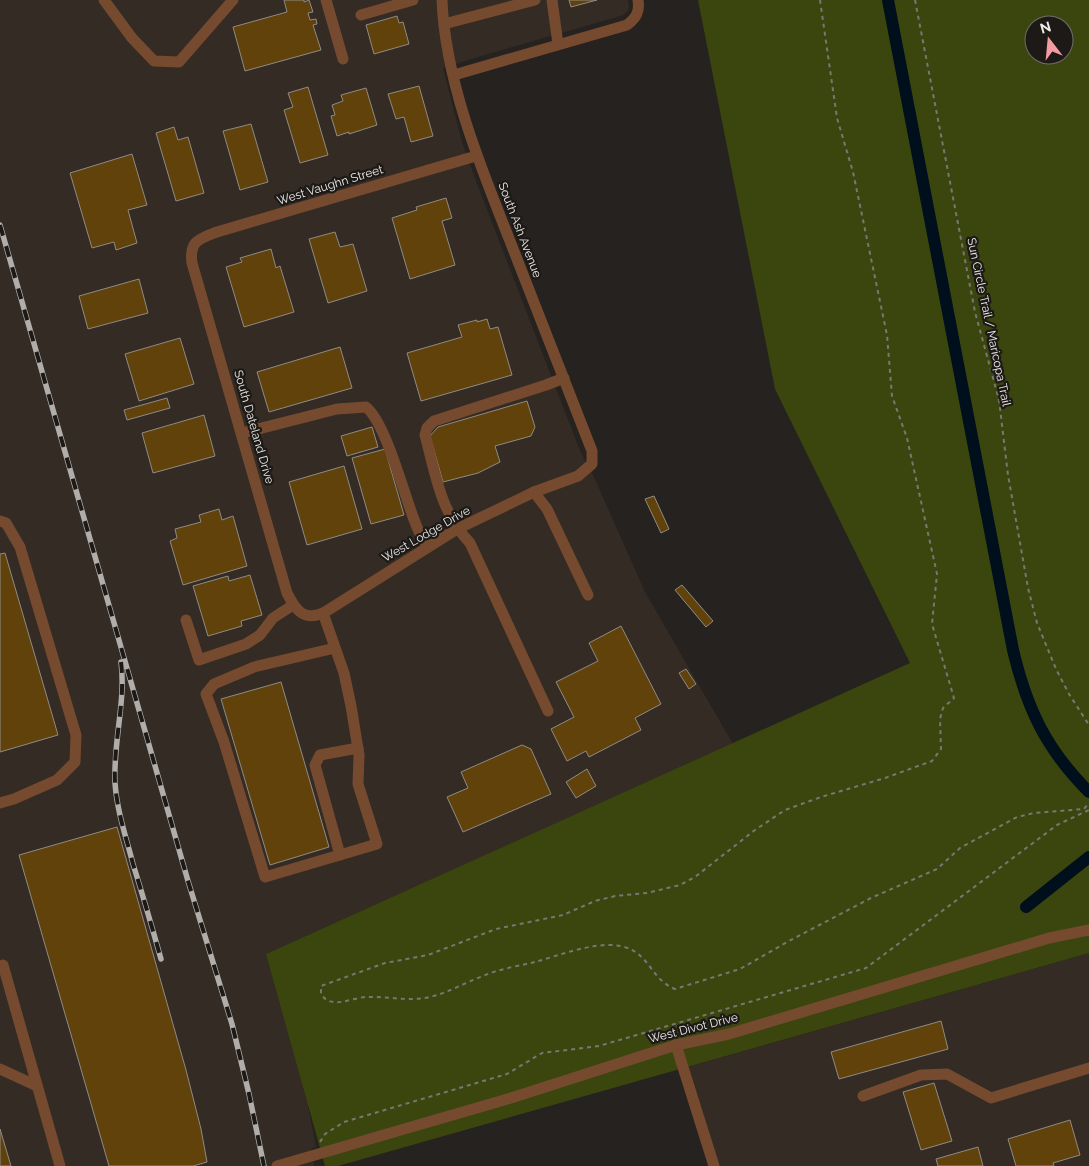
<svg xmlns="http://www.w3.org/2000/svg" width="1089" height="1166" font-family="Raleway,sans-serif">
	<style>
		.built { fill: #332b24 }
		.green { fill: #3b460f; fill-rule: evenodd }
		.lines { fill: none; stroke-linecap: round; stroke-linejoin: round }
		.canal { stroke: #000f1c; stroke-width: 12 }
		.building { fill: #62420b; stroke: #8e8b86 }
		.path { stroke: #797673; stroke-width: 2; stroke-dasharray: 4 4; stroke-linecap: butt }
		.minor { stroke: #754a2e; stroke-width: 11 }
		.rail-casing { stroke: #b0adaa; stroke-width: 5.5 }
		.rail { stroke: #1c1916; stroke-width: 4; stroke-dasharray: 11; stroke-linecap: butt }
		.labels { text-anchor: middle; stroke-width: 4.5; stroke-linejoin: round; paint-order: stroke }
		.street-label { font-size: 12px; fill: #edebe8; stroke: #1c1916 }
	</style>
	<rect width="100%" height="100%" fill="#26221f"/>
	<!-- built -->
	<g class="built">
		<polygon points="0,0 628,0 629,6 628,11 623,15 617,17 471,59 443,68 462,142 476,181 581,453 594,477 645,592 733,744 268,953 307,1101 316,1147 311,1149 314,1166 0,1166"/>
		<polygon points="1089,953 1089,1166 718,1166 688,1067"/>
	</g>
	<!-- green -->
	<path class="green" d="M698,0H1089V953L338,1166H325L266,954L910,663L775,389ZM1034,25H1064V55H1034Z"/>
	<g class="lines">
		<!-- canal -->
		<g class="canal">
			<path d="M888,0L1013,650C1027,709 1046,749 1089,792"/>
			<polyline points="1026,907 1089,857"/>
		</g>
	</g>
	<!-- building -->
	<g class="building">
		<polygon points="284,0 304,0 304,2 309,0 313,12 308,13 310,20 316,19 317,24 313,25 321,50 245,71 233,27 287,12"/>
		<polygon points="569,0 597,0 571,7"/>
		<polygon points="397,16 399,23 403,22 409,44 374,54 366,25"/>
		<polygon points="419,86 433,136 411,142 404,117 396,119 388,94"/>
		<polygon points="308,87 328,155 300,163 284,110 293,107 288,93"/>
		<polygon points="366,88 377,125 349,134 349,132 337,136 331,116 335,115 332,105 343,101 341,95"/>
		<polygon points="251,124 268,182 240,190 223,131"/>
		<polygon points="174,127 178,140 188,137 204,193 176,201 156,133"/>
		<polygon points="132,154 147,205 128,210 137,243 116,250 114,242 92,248 70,173"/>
		<polygon points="446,198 452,218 442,221 455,265 410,279 392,218 417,210 416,207"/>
		<polygon points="335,232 340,247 353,244 367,291 328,303 309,239"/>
		<polygon points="271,249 276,268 280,266 294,312 244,327 226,267 242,262 240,258"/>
		<polygon points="139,279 148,313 88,329 79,296"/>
		<polygon points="487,319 490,329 498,327 512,375 421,401 407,353 462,337 458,325 477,320 477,322"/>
		<polygon points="180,338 194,384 139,401 125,354"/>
		<polygon points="340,347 352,388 269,412 257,372"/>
		<polygon points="167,398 170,408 127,420 124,410"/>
		<polygon points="527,401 535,427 531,436 495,446 500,462 478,473 443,482 430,436 438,427"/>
		<polygon points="204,415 215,456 153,473 142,433"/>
		<polygon points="372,427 378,447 347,456 341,436"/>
		<polygon points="385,449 404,515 371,524 352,458"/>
		<polygon points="344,466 362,529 307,545 289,482"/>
		<polygon points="654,496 669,529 661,533 645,499"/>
		<polygon points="219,509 222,520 233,516 247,566 183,585 170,541 177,538 175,529 201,522 199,515"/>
		<polygon points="5,553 58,735 0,752 0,554"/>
		<polygon points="250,575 262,615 241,621 242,626 208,636 193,586 228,576 229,581"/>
		<polygon points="682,585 713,621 706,627 675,590"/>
		<polygon points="621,626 661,704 635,718 641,730 589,757 586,751 567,761 551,729 574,717 556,682 598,661 589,643"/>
		<polygon points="686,669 696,684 689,689 679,673"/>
		<polygon points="281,682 329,847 270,865 221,699"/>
		<polygon points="522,745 531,749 551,794 463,832 447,797 468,788 461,772"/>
		<polygon points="587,769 596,786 576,798 566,782"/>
		<polygon points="117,827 186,1070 201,1129 207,1162 193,1166 109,1166 19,855"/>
		<polygon points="941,1021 948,1049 839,1079 831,1052"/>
		<polygon points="934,1083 952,1141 921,1150 903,1092"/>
		<polygon points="1070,1120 1080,1155 1053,1163 1054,1166 1016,1166 1008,1139"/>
		<polygon points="0,1129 11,1166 0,1166"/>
		<polygon points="978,1147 983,1166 938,1166 936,1159"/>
	</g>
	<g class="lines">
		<!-- path -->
		<g class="path">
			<path d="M820,0L837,118L853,172L887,335L892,396L907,438L937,574L932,624L954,698L943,708L940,719L941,749L932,761L885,778L821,797L785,810L755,830L695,877L680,885L647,893L615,896L595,901L563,915L496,929L428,955L385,963L321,986V994C331,1010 350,998 366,997C388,996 409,1002 430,997C448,993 466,982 483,976C499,969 518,966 535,962C557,956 585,945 609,945C650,945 647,978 675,989L740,969L789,941L871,898L937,869L960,848L1017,817L1034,813L1084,809L1089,803"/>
			<polyline points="915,0 975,312 999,400 1008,475 1028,588 1037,623 1056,669 1069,694 1089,725"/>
			<polyline points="320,1142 325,1134 344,1122 507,1074 542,1053 599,1046 866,968 1057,825 1089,810"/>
		</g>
		<!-- minor -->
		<g class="minor">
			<polyline points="104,0 132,38 154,61 179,62 233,0"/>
			<polyline points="326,0 343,59"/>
			<path d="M442,0C445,79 479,163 508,236C536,308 564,379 592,451V464L578,476L534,492L457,529L325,612C304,622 296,611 287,593L192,263C189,241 199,239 217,232L476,156"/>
			<polyline points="552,0 558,44"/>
			<polyline points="361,15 413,0"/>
			<polyline points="444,24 535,0"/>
			<path d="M454,75L627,25C636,18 640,12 638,0"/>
			<path d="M242,433L337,409L366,407C386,423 404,495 415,522C418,531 423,539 427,547"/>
			<polyline points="534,492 547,509 588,595"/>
			<polyline points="0,521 6,523 20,547 76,735 75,762 57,780 14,799 0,803"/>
			<polyline points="323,613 344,673 351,706 359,755 358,784 377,844 265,877 224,742 206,694 214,684 254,667 335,648"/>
			<polyline points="186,620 199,660 246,644 260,635 273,618 293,605"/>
			<path d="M548,711L470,543C440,511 436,476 425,435L427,428L434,421L546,385L564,378"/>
			<polyline points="340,855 315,765 320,755 358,748"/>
			<polyline points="3,965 60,1166"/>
			<polyline points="676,1045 714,1166"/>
			<polyline points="0,1069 37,1086"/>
			<polyline points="863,1096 921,1075 947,1074 991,1098 1089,1068"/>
			<polyline points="277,1166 511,1098 676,1045 729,1034 1049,938 1089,930"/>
		</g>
		<defs>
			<g id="rail">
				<polyline points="0,225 188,881 232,1024 249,1094 264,1166"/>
				<path d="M121,662C126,702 113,742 115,783C117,811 126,837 133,864C143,896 152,927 161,959"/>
			</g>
		</defs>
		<!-- rail casing -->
		<use href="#rail" class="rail-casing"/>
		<!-- rail -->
		<use href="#rail" class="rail"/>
	</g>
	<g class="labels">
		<!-- street labels -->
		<g class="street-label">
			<text transform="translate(330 185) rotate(-17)" y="4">West Vaughn Street</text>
			<text transform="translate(520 230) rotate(69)" y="4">South Ash Avenue</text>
			<text transform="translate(989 322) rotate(78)" y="4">Sun Circle Trail / Maricopa Trail</text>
			<text transform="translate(254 427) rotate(74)" y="4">South Dateland Drive</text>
			<text transform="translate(426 534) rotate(-30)" y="4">West Lodge Drive</text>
			<text transform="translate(693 1028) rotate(-14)" y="4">West Divot Drive</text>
		</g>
	</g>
	<!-- north arrow -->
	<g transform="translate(1049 40) rotate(344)"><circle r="24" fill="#1c1916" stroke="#706d6a"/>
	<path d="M0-4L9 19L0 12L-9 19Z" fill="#f49aa1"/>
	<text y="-8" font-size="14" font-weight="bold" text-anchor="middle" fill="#edebe8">N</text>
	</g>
</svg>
